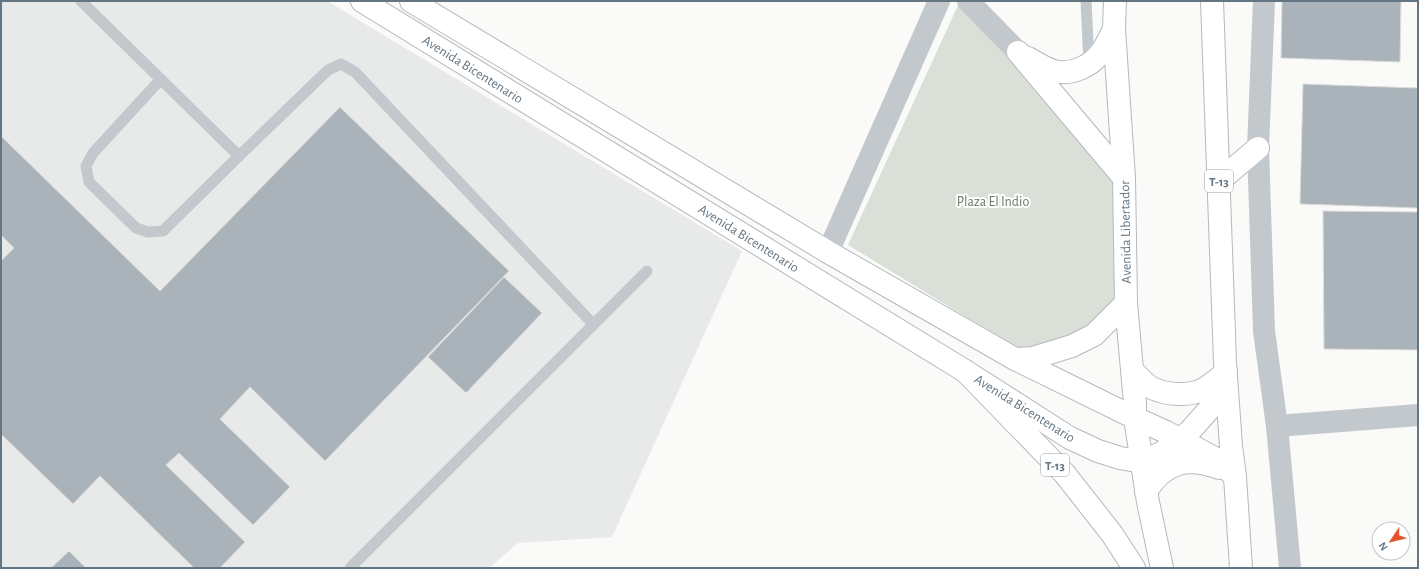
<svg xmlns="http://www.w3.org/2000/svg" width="1419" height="569" font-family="'Alegreya Sans',sans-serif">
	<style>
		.built { fill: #e8e9e9 }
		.green { fill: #dadfd7 }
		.building { fill: #aab3b9; stroke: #dcdcda }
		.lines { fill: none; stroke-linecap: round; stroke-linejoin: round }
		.secondary-casing { stroke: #b3babf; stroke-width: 24 }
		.highway-casing { stroke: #b4b9bd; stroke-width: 24 }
		.lane { stroke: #c3c8cc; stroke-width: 11 }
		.street { stroke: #c3c8cc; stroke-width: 22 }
		.secondary { stroke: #fff; stroke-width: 22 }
		.highway { stroke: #fff; stroke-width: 22 }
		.labels { text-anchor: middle; stroke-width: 4; stroke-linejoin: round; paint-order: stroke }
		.shield { fill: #fff; stroke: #939fa8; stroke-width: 1 }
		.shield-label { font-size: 13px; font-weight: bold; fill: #657683 }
		.street-label { font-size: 14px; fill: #657683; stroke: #fff }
		.park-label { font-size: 14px; fill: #687a64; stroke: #fff }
	</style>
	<rect width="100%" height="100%" fill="#fafaf8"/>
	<!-- built -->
	<polygon class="built" points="1,1 327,1 742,251 612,537 518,543 489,568 1,568"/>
	<!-- green -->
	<polygon class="green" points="960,1 1124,178 1126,303 1094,335 1033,358 848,245"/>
	<!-- building -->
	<g class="building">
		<polygon points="1282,1 1401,1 1400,62 1281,58"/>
		<polygon points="1303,84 1418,88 1418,208 1300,204"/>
		<polygon points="340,107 509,271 325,461 250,387 220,419 290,487 253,525 179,453 166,465 245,542 220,568 194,568 100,476 73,504 1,434 1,261 14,248 1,235 1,136 160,291"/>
		<polygon points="1323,211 1418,212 1418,350 1324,349"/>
		<polygon points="504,277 542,313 466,393 428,357"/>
		<polygon points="69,551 86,568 51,568"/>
	</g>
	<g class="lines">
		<defs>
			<g id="secondary">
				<polyline points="362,1 965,371 1070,438 1098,451 1120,458 1142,462"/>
				<polyline points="411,1 828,252 1015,359 1135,418"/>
			</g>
			<g id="highway">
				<polyline points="1115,1 1114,29 1124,178 1126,303 1135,403 1135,418 1148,502 1162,568"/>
				<polyline points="1212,1 1225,362 1231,446 1235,477 1241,568"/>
				<polyline points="1018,52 1124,178"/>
				<path d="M1028,58C1037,63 1048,71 1059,72C1072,74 1090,66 1098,56C1105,49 1109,38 1114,29"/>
				<polyline points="1219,181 1258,148"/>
				<polyline points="1015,359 1033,358 1072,346 1094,335 1126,303"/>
				<path d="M1132,370C1137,375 1144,383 1150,387C1165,395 1189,397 1204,389C1212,384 1219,378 1226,372"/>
				<polyline points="965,371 1064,473 1112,534 1134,568"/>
				<polyline points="1135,418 1166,432 1220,461 1235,477"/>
				<polyline points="1142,462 1163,452 1189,432 1212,406 1224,377"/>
				<path d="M1146,491C1165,462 1187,456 1219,468"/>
			</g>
		</defs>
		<!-- secondary casing -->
		<use href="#secondary" class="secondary-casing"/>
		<!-- highway casing -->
		<use href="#highway" class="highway-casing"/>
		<!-- lane -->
		<g class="lane">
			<polyline points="81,1 239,156 163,231 148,232 136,228 89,182 86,166 93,153 161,79"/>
			<polyline points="1086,1 1089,64"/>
			<polyline points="239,156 328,70 341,64 355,72 593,324"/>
			<polyline points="350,568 647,271"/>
		</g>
		<!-- street -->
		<g class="street">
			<polyline points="968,1 1018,52"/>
			<polyline points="1264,1 1258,148 1264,331 1277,426 1290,568"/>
			<polyline points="828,252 939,1"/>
			<polyline points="1277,426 1418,415"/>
		</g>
		<!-- secondary -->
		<use href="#secondary" class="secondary"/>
		<!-- highway -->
		<use href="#highway" class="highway"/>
	</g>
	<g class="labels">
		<!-- shield labels -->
		<g class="shield">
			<rect x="1205" y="170" width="28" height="22" rx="3"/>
			<rect x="1041" y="454" width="28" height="22" rx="3"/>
		</g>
		<g class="shield-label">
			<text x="1219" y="186">T-13</text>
			<text x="1055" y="470">T-13</text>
		</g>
		<!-- street labels -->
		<g class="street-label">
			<text transform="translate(473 69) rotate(32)" y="5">Avenida Bicentenario</text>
			<text transform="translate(1125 232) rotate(-91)" y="5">Avenida Libertador</text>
			<text transform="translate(749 238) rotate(32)" y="5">Avenida Bicentenario</text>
			<text transform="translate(1025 408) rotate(32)" y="5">Avenida Bicentenario</text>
		</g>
		<!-- park labels -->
		<g class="park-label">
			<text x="993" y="206">Plaza El Indio</text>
		</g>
	</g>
	<!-- border -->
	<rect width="1419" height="569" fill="none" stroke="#657683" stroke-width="4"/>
	<!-- north arrow -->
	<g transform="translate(1391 541) rotate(235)"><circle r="19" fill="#ffffff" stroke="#c1c8cd"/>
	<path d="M0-3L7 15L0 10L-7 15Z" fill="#e4572e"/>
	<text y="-6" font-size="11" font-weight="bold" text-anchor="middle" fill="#657683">N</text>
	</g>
</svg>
